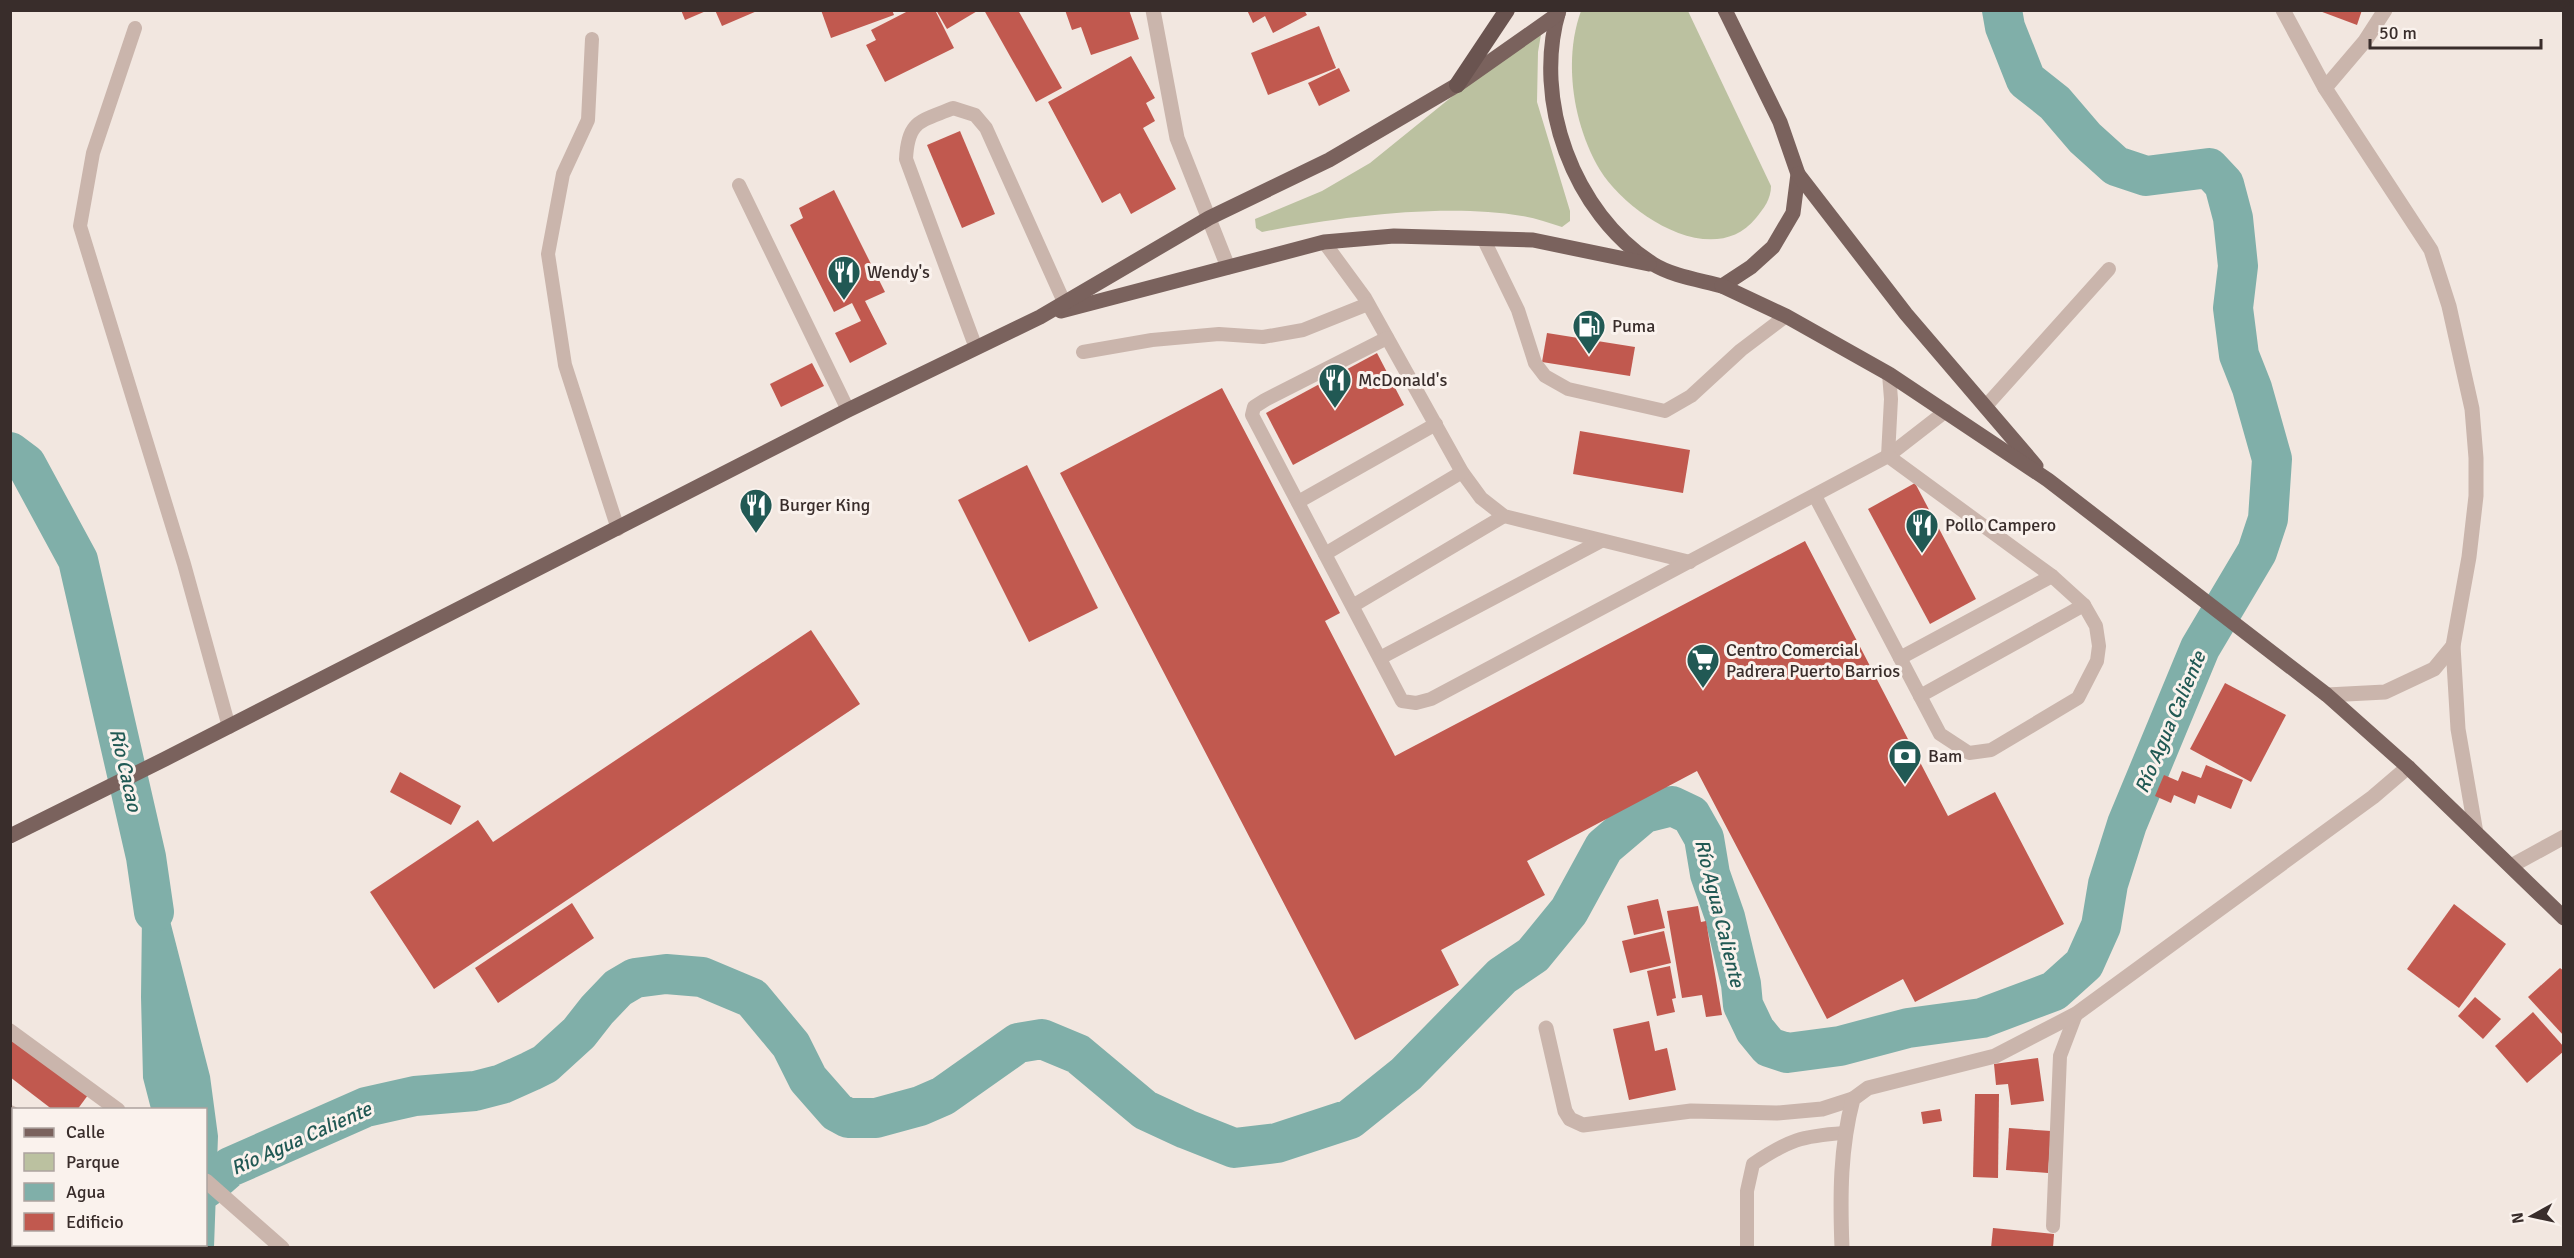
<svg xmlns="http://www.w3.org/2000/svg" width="2574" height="1258" font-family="Signika,sans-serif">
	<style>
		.green { fill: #bbc1a0 }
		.water { fill: #80afa9 }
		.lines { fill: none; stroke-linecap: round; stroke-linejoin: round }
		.river { stroke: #80afa9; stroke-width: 40 }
		.building { fill: #c1594f }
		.service { stroke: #cab5ac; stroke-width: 14 }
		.minor { stroke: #cab5ac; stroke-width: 15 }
		.primary { stroke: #7a625d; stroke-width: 15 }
		.trunk { stroke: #6a5450; stroke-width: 16 }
		.labels { text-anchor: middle; stroke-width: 6; stroke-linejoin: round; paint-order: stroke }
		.poi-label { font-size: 18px; fill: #392d2b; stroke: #faf2ed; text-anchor: start }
		.water-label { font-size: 20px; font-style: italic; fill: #215954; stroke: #faf2ed }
	</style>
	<rect width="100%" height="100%" fill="#f2e7e0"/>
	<!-- green -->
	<g class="green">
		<path d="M1581,11H1688L1771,186C1771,199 1764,208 1756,218C1713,271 1627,214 1600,170C1573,125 1563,60 1581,11Z"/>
		<path d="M1543,23L1538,52L1537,102L1570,211V221L1562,227C1549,223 1535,218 1522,216C1444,203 1339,217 1262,232L1256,228L1255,219L1322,191L1370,163Z"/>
	</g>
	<!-- water -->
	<polygon class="water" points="146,857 167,909 210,1076 218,1136 214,1247 169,1247 169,1245 206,1244 206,1110 151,1109 143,1078 141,997 142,915"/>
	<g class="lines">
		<!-- river -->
		<g class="river">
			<polyline points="10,452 26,464 78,560 146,857 154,912"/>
			<polyline points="206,1188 230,1167 366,1107 415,1096 475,1091 502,1084 531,1071 545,1064 579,1033 597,1010 618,988 635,978 666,974 702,977 752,998 791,1045 808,1079 837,1112 848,1118 876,1118 920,1106 943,1096 1018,1043 1042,1039 1078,1054 1145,1110 1186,1129 1234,1148 1277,1143 1350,1119 1406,1074 1502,976 1533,955 1569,911 1604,847 1644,813 1672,806 1691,815 1704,838 1710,874 1725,917 1741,984 1743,1005 1755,1030 1769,1047 1787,1053 1840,1046 1908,1028 1982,1018 2054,991 2084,964 2101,926 2108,884 2127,824 2200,648 2257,552 2268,519 2272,459 2252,388 2239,355 2233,308 2238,266 2233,218 2224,184 2209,168 2146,176 2116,166 2085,138 2055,103 2026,80 2005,27 2002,10"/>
		</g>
	</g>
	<!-- building -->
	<g class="building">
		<polygon points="681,10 706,10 706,11 685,20"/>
		<polygon points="715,10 757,10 757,11 722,26"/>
		<polygon points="821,10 892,10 894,15 831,38"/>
		<polygon points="910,10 935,10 954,48 885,82 866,45 876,40 871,30"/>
		<polygon points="936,10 979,10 947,29"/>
		<polygon points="984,10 1018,10 1062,88 1036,102"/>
		<polygon points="1065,10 1129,10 1139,39 1091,55 1081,27 1072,30"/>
		<polygon points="1247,10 1304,10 1307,15 1273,33 1265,16 1253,23"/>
		<polygon points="2317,10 2362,10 2357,25"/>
		<polygon points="1319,26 1336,68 1268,95 1251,53"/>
		<polygon points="1131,56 1155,98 1146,103 1155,121 1143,128 1176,189 1131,214 1120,193 1102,203 1048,102"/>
		<polygon points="1339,68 1350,91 1319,106 1308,83"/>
		<polygon points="960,131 995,214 962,228 927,145"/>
		<polygon points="834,190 885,292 865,301 887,344 850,363 835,333 861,321 852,303 834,312 790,225 803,218 799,208"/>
		<polygon points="1547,333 1635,347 1630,376 1542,362"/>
		<polygon points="1377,353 1404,405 1293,465 1266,413"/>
		<polygon points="812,363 824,386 781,407 770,384"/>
		<polygon points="1222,388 1340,613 1325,621 1395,756 1805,541 1948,816 1995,792 2064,924 1915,1002 1903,979 1827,1019 1697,771 1527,861 1545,895 1441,950 1459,985 1355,1040 1060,473"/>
		<polygon points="1580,431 1690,450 1683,493 1573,474"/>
		<polygon points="1027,465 1098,608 1029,642 958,500"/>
		<polygon points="1915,483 1976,599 1930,624 1868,509"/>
		<polygon points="811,630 860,704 434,989 370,892 478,820 493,842"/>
		<polygon points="2225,683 2286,715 2251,782 2190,749"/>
		<polygon points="2206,765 2243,780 2231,809 2198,795 2195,804 2174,795 2171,803 2155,796 2164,775 2178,781 2182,771 2201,778"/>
		<polygon points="400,772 461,806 451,825 390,792"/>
		<polygon points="1658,899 1665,928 1634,935 1627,906"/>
		<polygon points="572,903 594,938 498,1003 475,968"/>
		<polygon points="2454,904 2506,944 2459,1008 2407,969"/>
		<polygon points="1698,906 1701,922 1706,921 1722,1015 1706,1017 1702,995 1682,998 1667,911"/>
		<polygon points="1664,931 1671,963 1630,973 1622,941"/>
		<polygon points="1670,966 1676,998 1672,999 1675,1012 1657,1016 1647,971"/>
		<polygon points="2560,968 2564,971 2564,1036 2528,997"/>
		<polygon points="2475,997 2501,1019 2483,1039 2458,1016"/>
		<polygon points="2533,1012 2564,1047 2564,1051 2527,1083 2495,1046"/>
		<polygon points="1649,1021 1655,1051 1667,1048 1676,1090 1629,1100 1613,1029"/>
		<polygon points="10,1035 88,1095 77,1110 53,1110 10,1077"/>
		<polygon points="2038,1058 2044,1101 2011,1105 2008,1084 1996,1085 1994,1064"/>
		<polygon points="1975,1094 1999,1094 1998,1178 1973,1177"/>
		<polygon points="1940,1109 1942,1121 1923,1124 1921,1112"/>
		<polygon points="2009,1128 2051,1131 2048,1173 2006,1170"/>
		<polygon points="1993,1228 2054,1234 2053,1248 1991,1248"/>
	</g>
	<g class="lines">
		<!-- service -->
		<g class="service">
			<polyline points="135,28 93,153 80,226 184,564 229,727"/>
			<polyline points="592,39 588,120 563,174 548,254 565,365 618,529"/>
			<polyline points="739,185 848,410"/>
			<polyline points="1483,238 1518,310 1535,363 1545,376 1568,389 1665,411 1691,396 1741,350 1786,316"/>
			<polyline points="1324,242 1365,298 1462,472 1481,498 1504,516 1690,562"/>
			<polyline points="1387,338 1265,400 1254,407 1252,415 1402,701 1416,703 1431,699 1888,456 1946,411"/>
			<path d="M976,348L906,159C908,120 920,122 953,108L975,115L986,128L1064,302"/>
			<polyline points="1083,352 1152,340 1219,334 1263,337 1303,330 1368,304"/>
			<polyline points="1985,407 2109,269"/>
			<polyline points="1888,456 1891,399 1889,374"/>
			<polyline points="1815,496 1940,734 1969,753 1991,750 2078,698 2097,661 2099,646 2096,626 2084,605 2052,576 1888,456"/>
			<polyline points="1298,502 1436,424"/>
			<polyline points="1325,554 1462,472"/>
			<polyline points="1354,605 1504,516"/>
			<polyline points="1380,658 1601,541"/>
			<polyline points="1900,658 2052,576"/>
			<polyline points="1920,696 2084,605"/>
			<polyline points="10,1112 14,1114"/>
			<polyline points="2053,1226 2060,1056 2076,1014"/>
			<polyline points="105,1244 106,1248"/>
			<path d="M1747,1248V1191L1753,1164C1789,1140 1801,1136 1844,1133"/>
		</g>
		<!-- minor -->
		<g class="minor">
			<polyline points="1153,10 1177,138 1228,267"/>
			<polyline points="2283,10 2325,88 2431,250 2449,306 2472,409 2476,458 2476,496 2469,557 2453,646 2458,729 2476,833"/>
			<polyline points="2325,88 2365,41 2385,10"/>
			<polyline points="2327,695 2385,692 2434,669 2453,646"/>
			<polyline points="2511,866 2564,837"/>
			<polyline points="1546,1028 1565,1111 1570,1119 1583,1125 1691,1111 1777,1113 1822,1109 1853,1099"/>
			<polyline points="10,1031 118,1110"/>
			<polyline points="206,1181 282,1248"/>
			<path d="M1842,1248C1840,1196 1840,1148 1853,1099L1868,1088L1995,1056L2076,1014L2373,797L2408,767"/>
		</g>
		<!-- primary -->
		<g class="primary">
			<path d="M1559,10C1532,100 1573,213 1653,264C1672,276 1700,280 1722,286L1751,267L1773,247L1793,213L1798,174L1780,122L1725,10"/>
			<polyline points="1798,174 1906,314 2036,466"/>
			<polyline points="1722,286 1786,316 1889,374 2048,480 2327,695 2408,767 2564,918"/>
			<polyline points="1061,311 1324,242 1394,236 1533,240 1649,264"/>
			<polyline points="10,836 165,759 848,410 1040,317 1209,218 1329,160 1457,85 1558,14"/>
		</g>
		<!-- trunk -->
		<polyline class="trunk" points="1457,85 1507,10"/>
	</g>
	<!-- icons -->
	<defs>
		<symbol id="restaurant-pin" viewBox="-11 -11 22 30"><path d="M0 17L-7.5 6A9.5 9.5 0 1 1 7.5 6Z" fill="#215954" stroke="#faf2ed"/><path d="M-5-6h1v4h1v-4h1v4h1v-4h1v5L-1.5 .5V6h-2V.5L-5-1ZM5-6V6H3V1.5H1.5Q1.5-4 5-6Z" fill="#fff"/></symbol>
		<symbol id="fuel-pin" viewBox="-11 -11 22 30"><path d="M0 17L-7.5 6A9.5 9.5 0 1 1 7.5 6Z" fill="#215954" stroke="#faf2ed"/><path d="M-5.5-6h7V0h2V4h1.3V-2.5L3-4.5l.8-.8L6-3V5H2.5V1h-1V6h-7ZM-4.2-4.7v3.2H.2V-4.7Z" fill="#fff"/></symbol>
		<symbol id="supermarket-pin" viewBox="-11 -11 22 30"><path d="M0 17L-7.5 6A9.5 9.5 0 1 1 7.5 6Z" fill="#215954" stroke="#faf2ed"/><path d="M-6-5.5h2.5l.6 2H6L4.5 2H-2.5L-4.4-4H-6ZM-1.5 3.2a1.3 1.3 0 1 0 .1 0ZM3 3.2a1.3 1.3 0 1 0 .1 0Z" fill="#fff"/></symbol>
		<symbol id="bank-pin" viewBox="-11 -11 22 30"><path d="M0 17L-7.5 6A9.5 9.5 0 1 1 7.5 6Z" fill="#215954" stroke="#faf2ed"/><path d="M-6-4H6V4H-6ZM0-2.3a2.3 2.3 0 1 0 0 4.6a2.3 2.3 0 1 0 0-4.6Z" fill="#fff"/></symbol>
	</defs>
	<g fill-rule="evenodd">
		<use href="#restaurant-pin" x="825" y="253" width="38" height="52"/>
		<use href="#fuel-pin" x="1570" y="307" width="38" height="52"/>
		<use href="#restaurant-pin" x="1316" y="361" width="38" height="52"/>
		<use href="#restaurant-pin" x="737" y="486" width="38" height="52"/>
		<use href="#restaurant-pin" x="1903" y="506" width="38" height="52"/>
		<use href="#supermarket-pin" x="1684" y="641" width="38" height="52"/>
		<use href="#bank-pin" x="1886" y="737" width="38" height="52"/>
	</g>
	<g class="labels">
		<!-- poi labels -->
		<g class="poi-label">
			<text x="867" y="278">Wendy's</text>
			<text x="1612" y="332">Puma</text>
			<text x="1358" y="386">McDonald's</text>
			<text x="779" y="511">Burger King</text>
			<text x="1945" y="531">Pollo Campero</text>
			<text x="1726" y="656">Centro Comercial<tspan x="1726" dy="21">Padrera Puerto Barrios</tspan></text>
			<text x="1928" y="762">Bam</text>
		</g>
		<!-- water labels -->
		<g class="water-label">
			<text transform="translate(2170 722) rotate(-67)" y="7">Río Agua Caliente</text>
			<text transform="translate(126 770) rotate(77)" y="7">Río Cacao</text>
			<text transform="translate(1720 913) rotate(76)" y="7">Río Agua Caliente</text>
			<text transform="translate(301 1138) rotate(-24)" y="7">Río Agua Caliente</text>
		</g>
	</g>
	<!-- border -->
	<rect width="2574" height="1258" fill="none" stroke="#392d2b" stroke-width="24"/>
	<!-- legend -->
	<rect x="12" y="1108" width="195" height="138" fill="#faf2ed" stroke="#ada39f" stroke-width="1.5"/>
	<rect x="24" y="1128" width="30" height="9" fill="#7a625d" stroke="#ada39f" stroke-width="1.5"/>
	<text x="66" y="1138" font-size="18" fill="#392d2b">Calle</text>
	<rect x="24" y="1153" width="30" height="18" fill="#bbc1a0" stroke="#ada39f" stroke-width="1.5"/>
	<text x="66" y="1168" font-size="18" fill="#392d2b">Parque</text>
	<rect x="24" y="1183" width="30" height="18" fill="#80afa9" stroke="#ada39f" stroke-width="1.5"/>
	<text x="66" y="1198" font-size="18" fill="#392d2b">Agua</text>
	<rect x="24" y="1213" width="30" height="18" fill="#c1594f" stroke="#ada39f" stroke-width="1.5"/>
	<text x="66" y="1228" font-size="18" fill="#392d2b">Edificio</text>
	<!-- north arrow -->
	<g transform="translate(2532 1216) rotate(262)" stroke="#faf2ed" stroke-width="4.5" paint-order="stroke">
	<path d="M0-4.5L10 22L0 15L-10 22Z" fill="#392d2b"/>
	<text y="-9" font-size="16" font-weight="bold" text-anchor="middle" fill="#392d2b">N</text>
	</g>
	<!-- scale -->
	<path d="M2370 39v9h171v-9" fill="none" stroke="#392d2b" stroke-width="3"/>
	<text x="2379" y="39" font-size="18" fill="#392d2b" stroke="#faf2ed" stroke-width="4.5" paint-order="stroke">50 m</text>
</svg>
